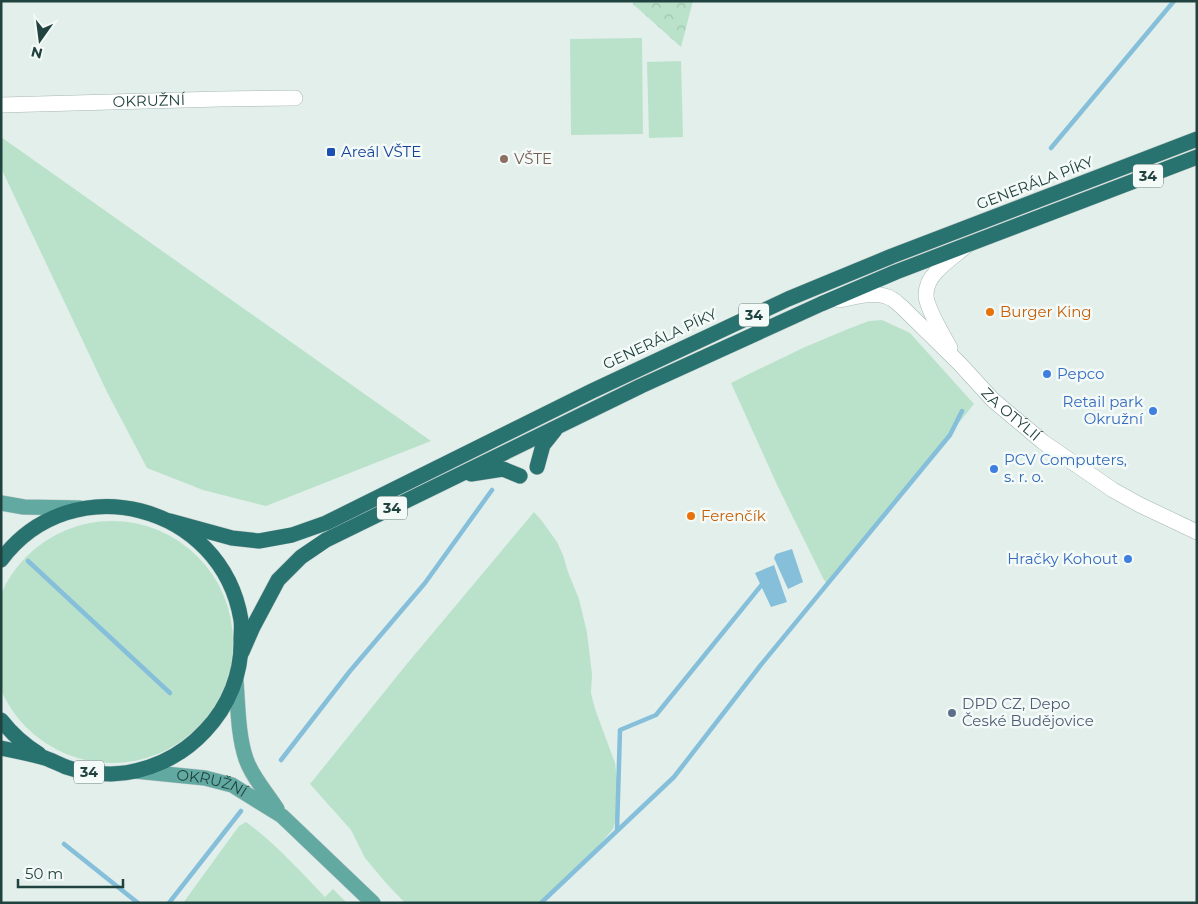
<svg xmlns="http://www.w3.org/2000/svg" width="1198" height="904" font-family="Montserrat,sans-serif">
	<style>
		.grass { fill: #bae2cb }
		.park { fill: url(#park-crowns) }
		.water { fill: #85bfda }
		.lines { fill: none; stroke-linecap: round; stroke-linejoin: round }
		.stream { stroke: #85bfda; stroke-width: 4.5 }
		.minor-casing { stroke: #a5b8b4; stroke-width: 16 }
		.major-casing { stroke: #c1cac9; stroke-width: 16 }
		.highway-casing { stroke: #c1cac9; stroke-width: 16 }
		.minor { stroke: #fff; stroke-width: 15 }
		.major { stroke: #62a9a2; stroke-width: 15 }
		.highway { stroke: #28736f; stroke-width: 15 }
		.transit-dot { fill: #1a4fb4; stroke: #f4faf8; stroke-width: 2 }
		.education-dot { fill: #8d6e63; stroke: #f4faf8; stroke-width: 2 }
		.food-dot { fill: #e8710a; stroke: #f4faf8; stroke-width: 2 }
		.shop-dot { fill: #3f7fe0; stroke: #f4faf8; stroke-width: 2 }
		.service-dot { fill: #5c6f8a; stroke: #f4faf8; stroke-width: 2 }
		.labels { text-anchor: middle; stroke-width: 5; stroke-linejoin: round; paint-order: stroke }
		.shield { fill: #f4faf8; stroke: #607a76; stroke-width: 1 }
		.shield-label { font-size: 14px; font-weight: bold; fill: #20433f }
		.street-label { font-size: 15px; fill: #20433f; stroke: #f4faf8 }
		.transit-label { font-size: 15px; fill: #164399; stroke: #f4faf8; text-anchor: start }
		.education-label { font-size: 15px; fill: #785e54; stroke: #f4faf8; text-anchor: start }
		.food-label { font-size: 15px; fill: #c56008; stroke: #f4faf8; text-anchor: start }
		.shop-label { font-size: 15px; fill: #366cbe; stroke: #f4faf8; text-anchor: start }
		.service-label { font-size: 15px; fill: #4e5e75; stroke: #f4faf8; text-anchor: start }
	</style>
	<defs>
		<pattern id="park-crowns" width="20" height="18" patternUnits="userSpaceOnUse" patternTransform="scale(1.25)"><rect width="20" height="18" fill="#bae2cb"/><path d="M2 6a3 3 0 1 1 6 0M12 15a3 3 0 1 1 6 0" fill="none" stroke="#a0c3af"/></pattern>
	</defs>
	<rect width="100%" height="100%" fill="#e3efeb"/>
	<!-- grass -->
	<g class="grass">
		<polygon points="642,38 643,134 571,135 570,39"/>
		<polygon points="681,61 683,137 649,138 647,62"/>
		<polygon points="1,137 431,441 266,506 203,490 147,468 107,392 1,168"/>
		<polygon points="882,320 910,333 974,404 879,522 827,584 823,578 778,487 731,383 751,373 805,347 848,329 869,321"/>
		<polygon points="534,512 542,521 557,542 563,555 568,572 579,599 587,633 592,674 591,693 595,709 615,763 618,788 616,818 613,829 596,849 539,903 405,903 386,883 365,858 351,830 310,784 406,665"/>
		<circle cx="112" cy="642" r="121"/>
		<path d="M246,822C275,843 300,871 325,897L333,889L347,903H183L239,826Z"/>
	</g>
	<!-- park -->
	<polygon class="park" points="633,1 693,1 681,47 633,4"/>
	<!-- water -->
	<g class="water">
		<polygon points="792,549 803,582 788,589 774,558 776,554"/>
		<polygon points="774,565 787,602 771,607 755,573"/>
	</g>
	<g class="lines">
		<!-- stream -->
		<g class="stream">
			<polyline points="1051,148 1174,1"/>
			<polyline points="28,561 170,693"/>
			<polyline points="281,760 350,671 425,583 492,490"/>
			<polyline points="617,830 620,730 656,715 764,582"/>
			<polyline points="64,844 138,903"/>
			<polyline points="169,903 241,811"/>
			<polyline points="541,903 674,777 760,666 950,435 962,411"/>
		</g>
		<defs>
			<g id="minor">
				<path id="s1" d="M1,105L220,99L295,98"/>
				<path id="s2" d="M839,300C856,297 877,290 892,299C896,301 899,305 902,307L960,364L993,400L1043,442L1113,490L1140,505L1197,532"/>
				<path d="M950,348C944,337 926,307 926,295C926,286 930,278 937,271C945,262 957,254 966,246"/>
			</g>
			<g id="major">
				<polyline points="1,503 24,507 80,508"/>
				<path d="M236,681C238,706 238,736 246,759C252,777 267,793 277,809"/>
				<path id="s3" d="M135,771L205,778L232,785L282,816L373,903"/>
			</g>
			<g id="highway">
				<polyline points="537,467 543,445 555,430"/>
				<polyline points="471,474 503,469 520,476"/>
				<polyline points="170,521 232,538 259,541 292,535 326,523 592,391 788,299 892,256 1197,139"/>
				<path d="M1,560C72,465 222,504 241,620C242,626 241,633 241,639C242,673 229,706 205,731C181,757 147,773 111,774C97,774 80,772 66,767C59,764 53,761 45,758C31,754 16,751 1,748"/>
				<polyline points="242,652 253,627 278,580 301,557 326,540 641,386 821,304 896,272 1197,157"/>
				<path d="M1,720C12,734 24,745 39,754"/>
			</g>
		</defs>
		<!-- minor casing -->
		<use href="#minor" class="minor-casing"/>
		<!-- major casing -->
		<use href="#major" class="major-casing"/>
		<!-- highway casing -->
		<use href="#highway" class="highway-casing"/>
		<!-- minor -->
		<use href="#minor" class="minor"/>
		<!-- major -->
		<use href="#major" class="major"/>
		<!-- highway -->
		<use href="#highway" class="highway"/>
	</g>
	<!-- markers -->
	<rect class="transit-dot" x="326" y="147" width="10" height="10" rx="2.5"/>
	<circle class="education-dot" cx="504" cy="159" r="5"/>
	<g class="food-dot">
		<circle cx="990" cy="312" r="5"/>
		<circle cx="691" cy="516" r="5"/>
	</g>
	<g class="shop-dot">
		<circle cx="1047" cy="374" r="5"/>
		<circle cx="1153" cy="411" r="5"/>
		<circle cx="994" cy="469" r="5"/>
		<circle cx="1128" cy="559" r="5"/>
	</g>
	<circle class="service-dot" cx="952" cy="713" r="5"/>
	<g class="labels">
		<!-- shield labels -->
		<g class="shield">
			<rect x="1133" y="164.5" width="30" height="23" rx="4"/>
			<rect x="739" y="303.5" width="30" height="23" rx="4"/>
			<rect x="377" y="496.5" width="30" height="23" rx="4"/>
			<rect x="74" y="760.5" width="30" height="23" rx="4"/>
		</g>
		<g class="shield-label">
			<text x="1148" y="181">34</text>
			<text x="754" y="320">34</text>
			<text x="392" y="513">34</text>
			<text x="89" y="777">34</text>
		</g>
		<!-- street labels -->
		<g class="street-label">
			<text dy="5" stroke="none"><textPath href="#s1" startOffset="148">OKRUŽNÍ</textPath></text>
			<text transform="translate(1035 183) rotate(-21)" y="5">GENERÁLA PÍKY</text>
			<text transform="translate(660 339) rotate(-25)" y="5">GENERÁLA PÍKY</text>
			<text dy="5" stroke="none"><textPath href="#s2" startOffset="220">ZA OTÝLIÍ</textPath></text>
			<text dy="5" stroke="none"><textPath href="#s3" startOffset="78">OKRUŽNÍ</textPath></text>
		</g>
		<!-- transit labels -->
		<g class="transit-label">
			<text x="341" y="157">Areál VŠTE</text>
		</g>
		<!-- education labels -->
		<g class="education-label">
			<text x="514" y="164">VŠTE</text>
		</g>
		<!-- food labels -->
		<g class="food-label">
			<text x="1000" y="317">Burger King</text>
			<text x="701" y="521">Ferenčík</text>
		</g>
		<!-- shop labels -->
		<g class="shop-label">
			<text x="1057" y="379">Pepco</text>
			<text x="1143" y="407" text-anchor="end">Retail park<tspan x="1143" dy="17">Okružní</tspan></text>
			<text x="1004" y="465">PCV Computers,<tspan x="1004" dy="17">s. r. o.</tspan></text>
			<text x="1118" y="564" text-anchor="end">Hračky Kohout</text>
		</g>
		<!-- service labels -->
		<g class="service-label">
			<text x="962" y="709">DPD CZ, Depo<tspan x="962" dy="17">České Budějovice</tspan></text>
		</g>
	</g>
	<!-- border -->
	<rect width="1198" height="904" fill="none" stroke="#20433f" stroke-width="5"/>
	<!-- north arrow -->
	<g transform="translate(40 40) rotate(194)" stroke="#f4faf8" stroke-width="4" paint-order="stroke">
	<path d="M0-4L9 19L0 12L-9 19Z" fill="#20433f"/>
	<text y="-8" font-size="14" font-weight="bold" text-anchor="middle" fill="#20433f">N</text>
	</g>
	<!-- scale -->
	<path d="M18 879v8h105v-8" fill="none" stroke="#20433f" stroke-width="2.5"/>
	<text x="25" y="879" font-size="15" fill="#20433f" stroke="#f4faf8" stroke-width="4" paint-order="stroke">50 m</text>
</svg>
